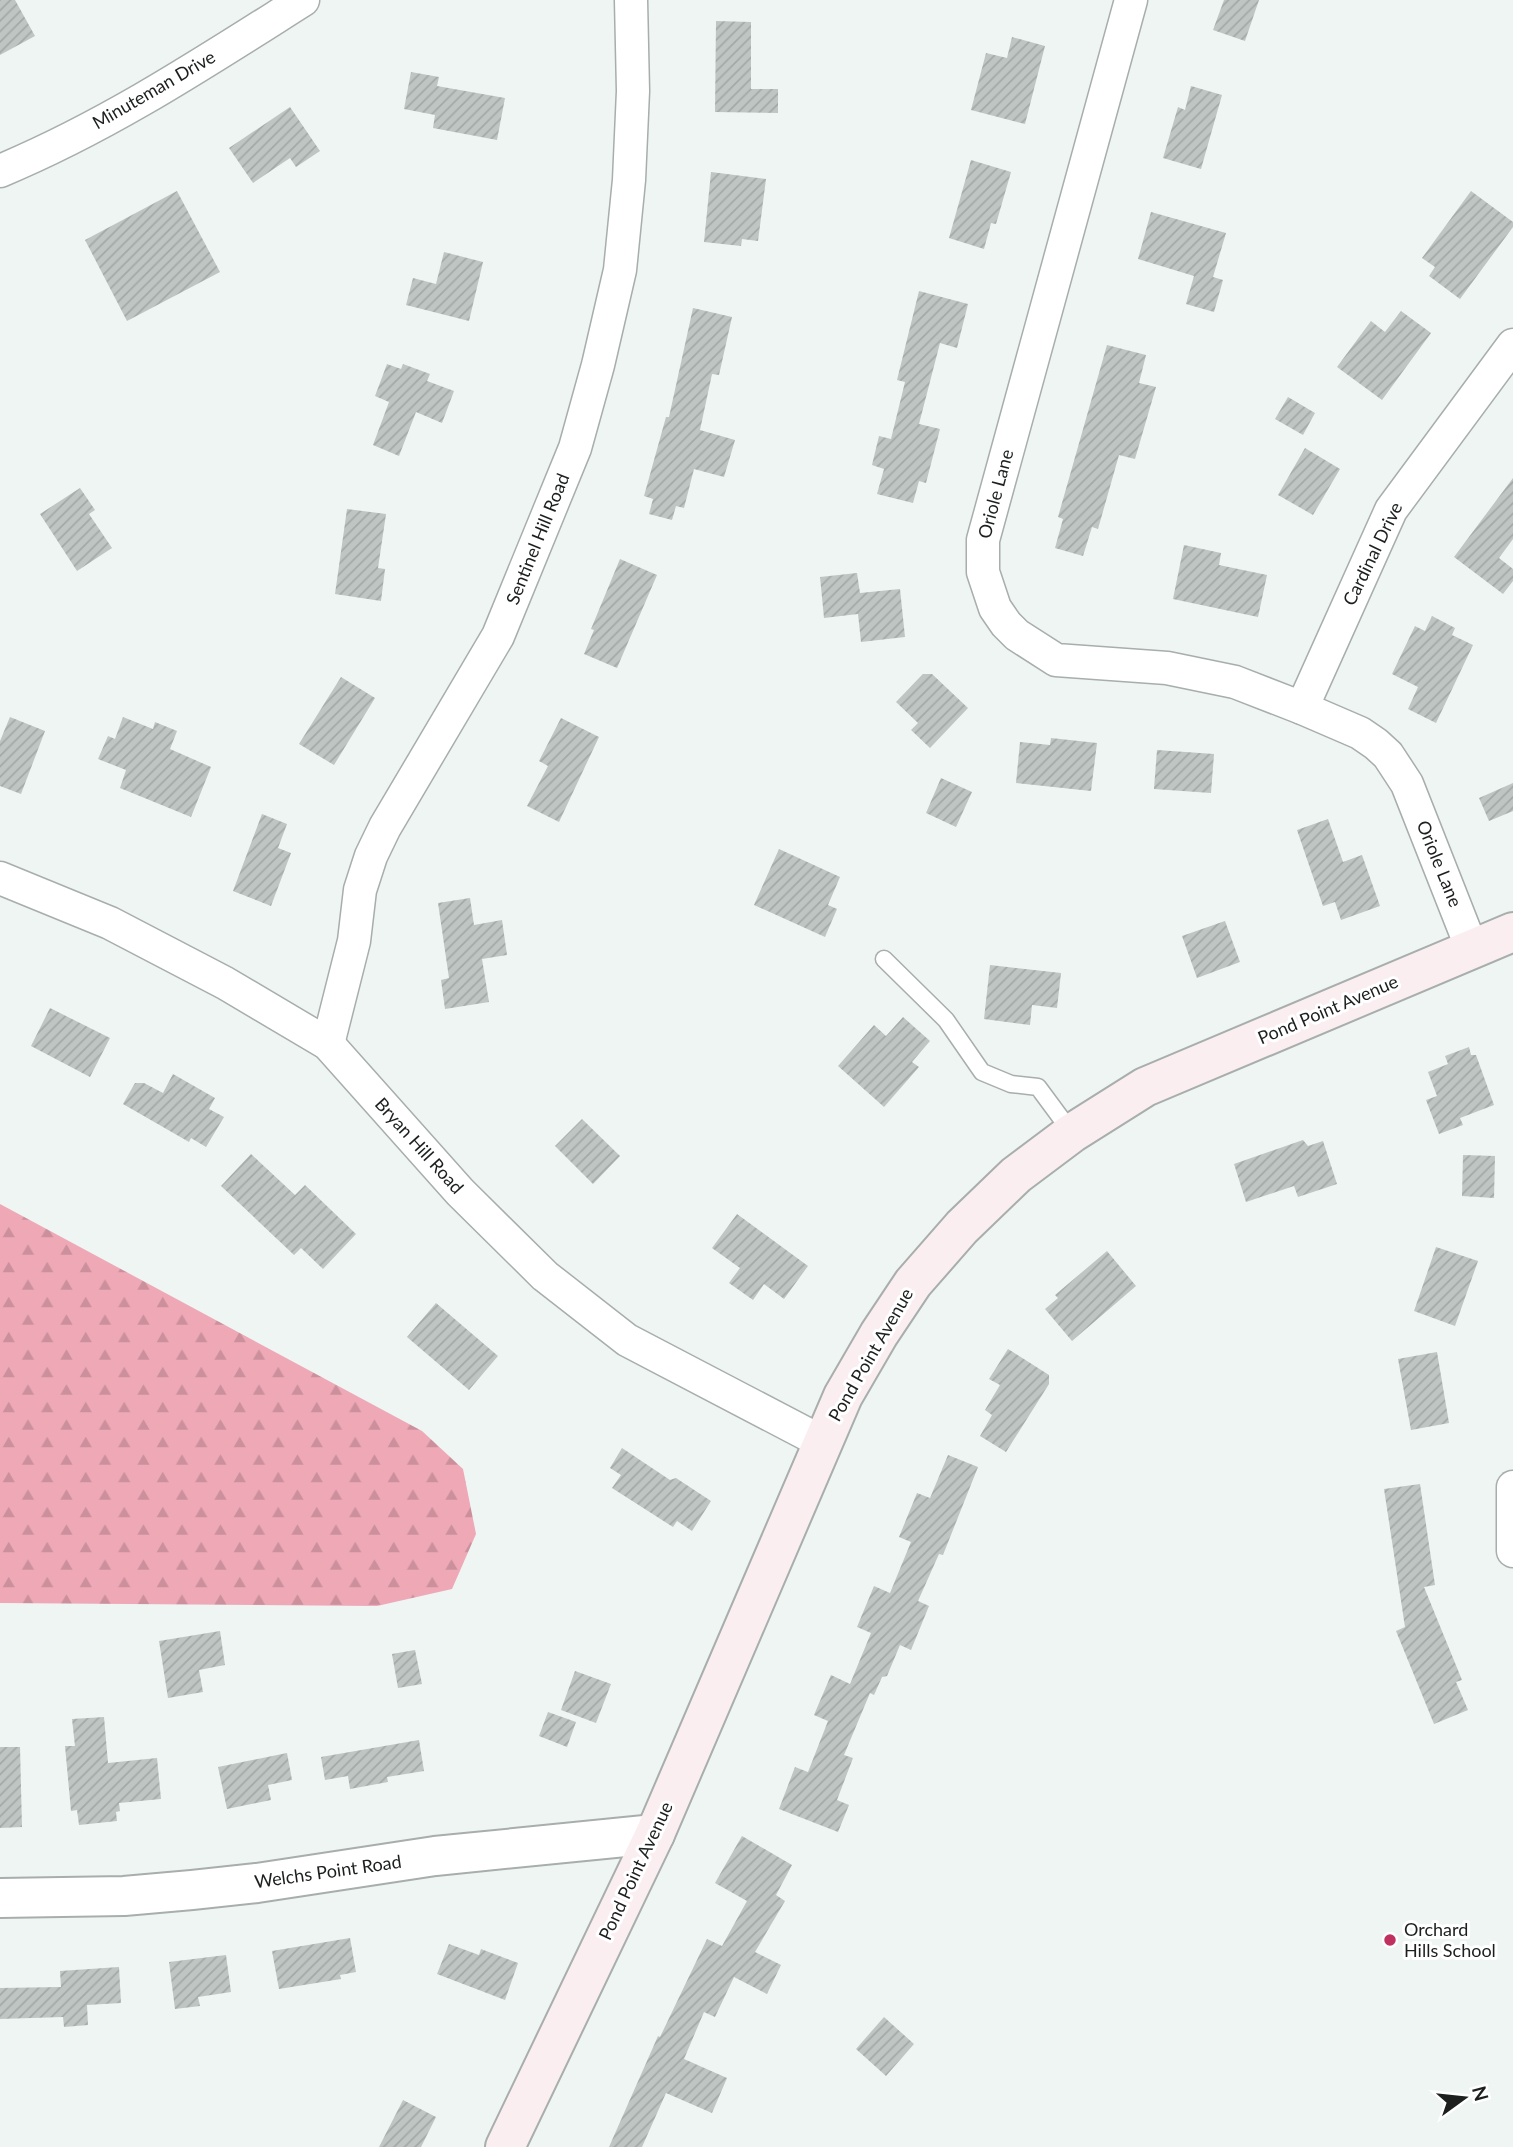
<svg xmlns="http://www.w3.org/2000/svg" width="1513" height="2147" font-family="Lato,sans-serif">
	<style>
		.forest { fill: url(#forest-firs) }
		.building { fill: url(#building-hatch) }
		.lines { fill: none; stroke-linecap: round; stroke-linejoin: round }
		.service-casing { stroke: #a7aeab; stroke-width: 19 }
		.minor-casing { stroke: #a7aeab; stroke-width: 35 }
		.tertiary-casing { stroke: #a7aeab; stroke-width: 42 }
		.secondary-casing { stroke: #a7aeab; stroke-width: 42 }
		.service { stroke: #fff; stroke-width: 16 }
		.minor { stroke: #fff; stroke-width: 32 }
		.tertiary { stroke: #fff; stroke-width: 38 }
		.secondary { stroke: #fbeef1; stroke-width: 38 }
		.poi-dot { fill: #bf315f; stroke: #fff; stroke-width: 2.5 }
		.labels { text-anchor: middle; stroke-width: 6; stroke-linejoin: round; paint-order: stroke }
		.street-label { font-size: 18px; fill: #1c1f1e; stroke: #fff }
		.poi-label { font-size: 18px; fill: #1c1f1e; stroke: #fff; text-anchor: start }
	</style>
	<defs>
		<pattern id="forest-firs" width="22" height="20" patternUnits="userSpaceOnUse" patternTransform="scale(1.75)"><rect width="22" height="20" fill="#eea8b6"/><path d="M5 1l3.5 6h-7zM16 11l3.5 6h-7z" fill="#cc909c"/></pattern>
		<pattern id="building-hatch" width="6" height="6" patternUnits="userSpaceOnUse" patternTransform="scale(1.75)"><rect width="6" height="6" fill="#bec5c3"/><path d="M-1 1l2-2M0 6l6-6M5 7l2-2" fill="none" stroke="#a3a9a7"/></pattern>
	</defs>
	<rect width="100%" height="100%" fill="#eef5f3"/>
	<!-- forest -->
	<polygon class="forest" points="0,1204 422,1431 463,1469 476,1534 452,1589 377,1606 0,1603"/>
	<!-- building -->
	<g class="building">
		<polygon points="0,0 15,0 35,36 0,55"/>
		<polygon points="1224,0 1259,0 1245,41 1213,30"/>
		<polygon points="716,21 751,22 751,89 778,89 778,113 715,112"/>
		<polygon points="1012,37 1045,46 1025,124 971,110 986,53 1007,58"/>
		<polygon points="411,72 439,77 437,86 505,98 497,140 433,128 435,115 404,109"/>
		<polygon points="1191,86 1222,95 1201,169 1163,158 1178,107 1185,110"/>
		<polygon points="290,107 320,151 296,167 290,158 253,183 229,148"/>
		<polygon points="971,160 1011,172 996,224 991,223 984,249 949,238"/>
		<polygon points="711,172 766,179 758,241 742,239 741,246 704,242"/>
		<polygon points="177,191 220,272 127,321 85,240"/>
		<polygon points="1471,191 1513,222 1513,227 1460,299 1429,276 1435,267 1422,258"/>
		<polygon points="1151,212 1226,233 1213,277 1223,280 1214,312 1186,304 1194,276 1138,259"/>
		<polygon points="444,252 483,262 469,321 406,305 413,278 436,284"/>
		<polygon points="919,291 968,304 957,348 940,343 919,424 940,429 926,483 919,481 913,503 877,494 884,469 872,465 879,436 891,439 905,382 897,380"/>
		<polygon points="693,308 732,317 719,375 712,374 700,430 735,440 724,477 694,469 684,508 676,506 672,520 649,514 653,499 644,496 666,417 669,417"/>
		<polygon points="1401,311 1431,333 1382,400 1337,367 1371,321 1385,332"/>
		<polygon points="1107,345 1146,355 1139,383 1156,387 1135,459 1119,455 1098,529 1092,527 1083,556 1055,548 1063,519 1058,517"/>
		<polygon points="387,364 401,369 403,364 430,374 427,381 454,391 442,423 416,412 399,456 373,445 389,402 375,396"/>
		<polygon points="1288,397 1315,413 1303,435 1275,419"/>
		<polygon points="1305,448 1340,469 1313,515 1278,495"/>
		<polygon points="1513,478 1513,539 1499,558 1513,569 1513,581 1503,594 1454,557"/>
		<polygon points="80,488 95,510 89,514 112,548 77,571 40,514"/>
		<polygon points="347,509 386,514 378,568 385,569 381,601 335,594"/>
		<polygon points="1184,545 1221,553 1219,565 1267,575 1258,617 1173,599"/>
		<polygon points="620,559 657,575 617,668 584,654 594,630 591,629"/>
		<polygon points="857,573 860,593 900,589 905,637 861,642 858,614 824,618 820,577"/>
		<polygon points="1432,616 1455,628 1452,635 1473,645 1436,723 1408,709 1418,687 1392,674 1415,626 1425,631"/>
		<polygon points="923,674 932,674 968,708 930,748 911,730 918,723 896,702"/>
		<polygon points="341,677 375,698 334,765 299,744"/>
		<polygon points="10,717 45,731 21,794 0,786 0,741"/>
		<polygon points="123,717 153,729 155,722 177,731 170,749 211,767 191,817 120,788 126,770 98,759 108,736 115,739"/>
		<polygon points="561,718 599,737 559,822 527,806 548,766 539,761"/>
		<polygon points="1051,738 1097,743 1091,791 1016,783 1020,742 1050,745"/>
		<polygon points="1157,750 1214,754 1211,793 1154,789"/>
		<polygon points="941,778 972,792 956,827 926,813"/>
		<polygon points="1513,783 1513,811 1489,821 1479,798"/>
		<polygon points="262,814 287,824 278,848 291,853 271,906 233,891"/>
		<polygon points="1328,819 1343,862 1362,855 1380,906 1341,920 1335,902 1323,906 1297,830"/>
		<polygon points="779,849 840,877 828,905 837,909 825,937 754,905"/>
		<polygon points="470,898 474,925 502,920 507,955 482,959 489,1002 445,1009 441,980 449,978 438,903"/>
		<polygon points="1225,921 1240,962 1197,978 1182,936"/>
		<polygon points="990,965 1061,973 1057,1008 1032,1005 1030,1025 984,1019"/>
		<polygon points="50,1008 110,1038 90,1077 31,1046"/>
		<polygon points="903,1017 930,1041 912,1062 919,1067 884,1107 838,1066 874,1025 886,1036"/>
		<polygon points="1469,1047 1471,1055 1476,1055 1494,1105 1460,1118 1463,1125 1439,1134 1426,1100 1437,1096 1428,1072 1448,1064 1445,1056"/>
		<polygon points="173,1074 215,1098 209,1109 224,1117 206,1147 191,1138 189,1142 123,1104 135,1083 144,1083 163,1093"/>
		<polygon points="582,1119 620,1156 593,1184 555,1146"/>
		<polygon points="1303,1140 1308,1146 1323,1141 1337,1184 1298,1197 1294,1186 1246,1202 1234,1164"/>
		<polygon points="251,1154 295,1195 305,1185 356,1234 323,1269 301,1248 294,1255 221,1186"/>
		<polygon points="1463,1155 1495,1156 1494,1198 1462,1196"/>
		<polygon points="737,1214 808,1266 784,1299 764,1284 753,1300 729,1283 740,1268 712,1248"/>
		<polygon points="1436,1247 1478,1261 1455,1326 1414,1311"/>
		<polygon points="1107,1251 1136,1286 1072,1341 1045,1309 1058,1298 1055,1295"/>
		<polygon points="436,1303 498,1356 469,1390 407,1337"/>
		<polygon points="1008,1349 1049,1375 1049,1384 1006,1452 980,1436 992,1415 985,1410 1000,1385 989,1379"/>
		<polygon points="1437,1352 1449,1423 1411,1430 1398,1359"/>
		<polygon points="622,1448 670,1480 676,1478 711,1501 692,1531 677,1521 673,1527 612,1488 621,1475 610,1468"/>
		<polygon points="948,1455 978,1467 943,1555 939,1554 918,1601 929,1606 911,1650 900,1645 887,1676 882,1677 874,1695 870,1693 844,1755 853,1758 837,1800 849,1805 838,1832 779,1809 795,1767 808,1772 828,1721 814,1715 831,1675 850,1684 871,1633 857,1627 874,1586 890,1593 911,1542 899,1537 917,1493 930,1498"/>
		<polygon points="1420,1484 1435,1585 1424,1587 1462,1680 1456,1682 1468,1710 1434,1724 1396,1631 1405,1627 1384,1489"/>
		<polygon points="220,1631 225,1665 199,1670 203,1692 168,1698 159,1641"/>
		<polygon points="415,1650 422,1684 398,1688 392,1654"/>
		<polygon points="575,1671 611,1684 596,1723 561,1710"/>
		<polygon points="548,1712 576,1722 567,1747 539,1736"/>
		<polygon points="104,1717 108,1763 157,1758 161,1799 119,1803 120,1811 116,1812 117,1821 79,1825 77,1810 71,1811 65,1746 75,1746 72,1719"/>
		<polygon points="419,1740 424,1771 387,1777 388,1782 350,1789 348,1776 325,1780 321,1757"/>
		<polygon points="0,1747 20,1747 22,1827 0,1828"/>
		<polygon points="287,1753 292,1780 268,1785 271,1800 227,1809 218,1767"/>
		<polygon points="742,1836 792,1865 776,1895 785,1901 755,1952 781,1965 767,1994 734,1977 715,2017 704,2012 684,2059 727,2078 712,2113 666,2093 642,2147 609,2147 658,2036 660,2037 707,1939 722,1946 747,1901 715,1883"/>
		<polygon points="350,1938 356,1972 340,1975 341,1979 279,1989 272,1951"/>
		<polygon points="449,1944 479,1955 481,1949 518,1963 505,2000 437,1974"/>
		<polygon points="226,1955 231,1992 198,1997 200,2006 175,2009 169,1962"/>
		<polygon points="119,1967 121,2003 87,2005 88,2025 64,2027 63,2017 0,2019 0,1988 61,1987 60,1971"/>
		<polygon points="884,2017 914,2044 886,2076 856,2049"/>
		<polygon points="403,2100 436,2117 421,2147 379,2147"/>
	</g>
	<g class="lines">
		<defs>
			<polyline id="service" points="884,959 946,1020 982,1072 1011,1084 1038,1087 1072,1133"/>
			<g id="minor">
				<polyline points="1131,0 983,540 983,572 995,608 1006,624 1017,635 1056,660 1167,668 1235,682 1302,708 1360,733 1376,744 1388,755 1407,784 1472,949"/>
				<path d="M0,171C108,126 205,62 303,0"/>
				<polyline points="1302,708 1391,510 1513,345"/>
				<polyline points="0,878 110,923 225,983 328,1044 460,1192 545,1276 627,1340 822,1442"/>
				<polyline points="328,1044 354,941 360,890 371,856 385,827 498,636 575,448 598,365 620,270 629,180 633,91 631,0"/>
				<polyline points="1513,1487 1513,1551"/>
			</g>
			<polyline id="tertiary" points="0,1898 124,1896 192,1890 257,1883 435,1856 655,1834"/>
			<polyline id="secondary" points="505,2147 655,1834 843,1396 879,1334 913,1283 962,1227 1016,1175 1072,1133 1145,1087 1513,932"/>
		</defs>
		<!-- service casing -->
		<use href="#service" class="service-casing"/>
		<!-- minor casing -->
		<use href="#minor" class="minor-casing"/>
		<!-- tertiary casing -->
		<use href="#tertiary" class="tertiary-casing"/>
		<!-- secondary casing -->
		<use href="#secondary" class="secondary-casing"/>
		<!-- service -->
		<use href="#service" class="service"/>
		<!-- minor -->
		<use href="#minor" class="minor"/>
		<!-- tertiary -->
		<use href="#tertiary" class="tertiary"/>
		<!-- secondary -->
		<use href="#secondary" class="secondary"/>
	</g>
	<!-- markers -->
	<circle class="poi-dot" cx="1390" cy="1940" r="7"/>
	<g class="labels">
		<!-- street labels -->
		<g class="street-label">
			<text transform="translate(154 90) rotate(-30)" y="6">Minuteman Drive</text>
			<text transform="translate(996 494) rotate(-75)" y="6">Oriole Lane</text>
			<text transform="translate(538 539) rotate(-68)" y="6">Sentinel Hill Road</text>
			<text transform="translate(1373 554) rotate(-64)" y="6">Cardinal Drive</text>
			<text transform="translate(1439 864) rotate(68)" y="6">Oriole Lane</text>
			<text transform="translate(1328 1010) rotate(-23)" y="6">Pond Point Avenue</text>
			<text transform="translate(419 1146) rotate(48)" y="6">Bryan Hill Road</text>
			<text transform="translate(871 1355) rotate(-60)" y="6">Pond Point Avenue</text>
			<text transform="translate(636 1871) rotate(-65)" y="6">Pond Point Avenue</text>
			<text transform="translate(328 1872) rotate(-8)" y="6">Welchs Point Road</text>
		</g>
		<!-- poi labels -->
		<g class="poi-label">
			<text x="1404" y="1936">Orchard<tspan x="1404" dy="21">Hills School</tspan></text>
		</g>
	</g>
	<!-- north arrow -->
	<g transform="translate(1464 2098) rotate(75)" stroke="#ffffff" stroke-width="5" paint-order="stroke">
	<path d="M0-5L12 26L0 18L-12 26Z" fill="#1c1f1e"/>
	<text y="-10" font-size="19" font-weight="bold" text-anchor="middle" fill="#1c1f1e">N</text>
	</g>
</svg>
